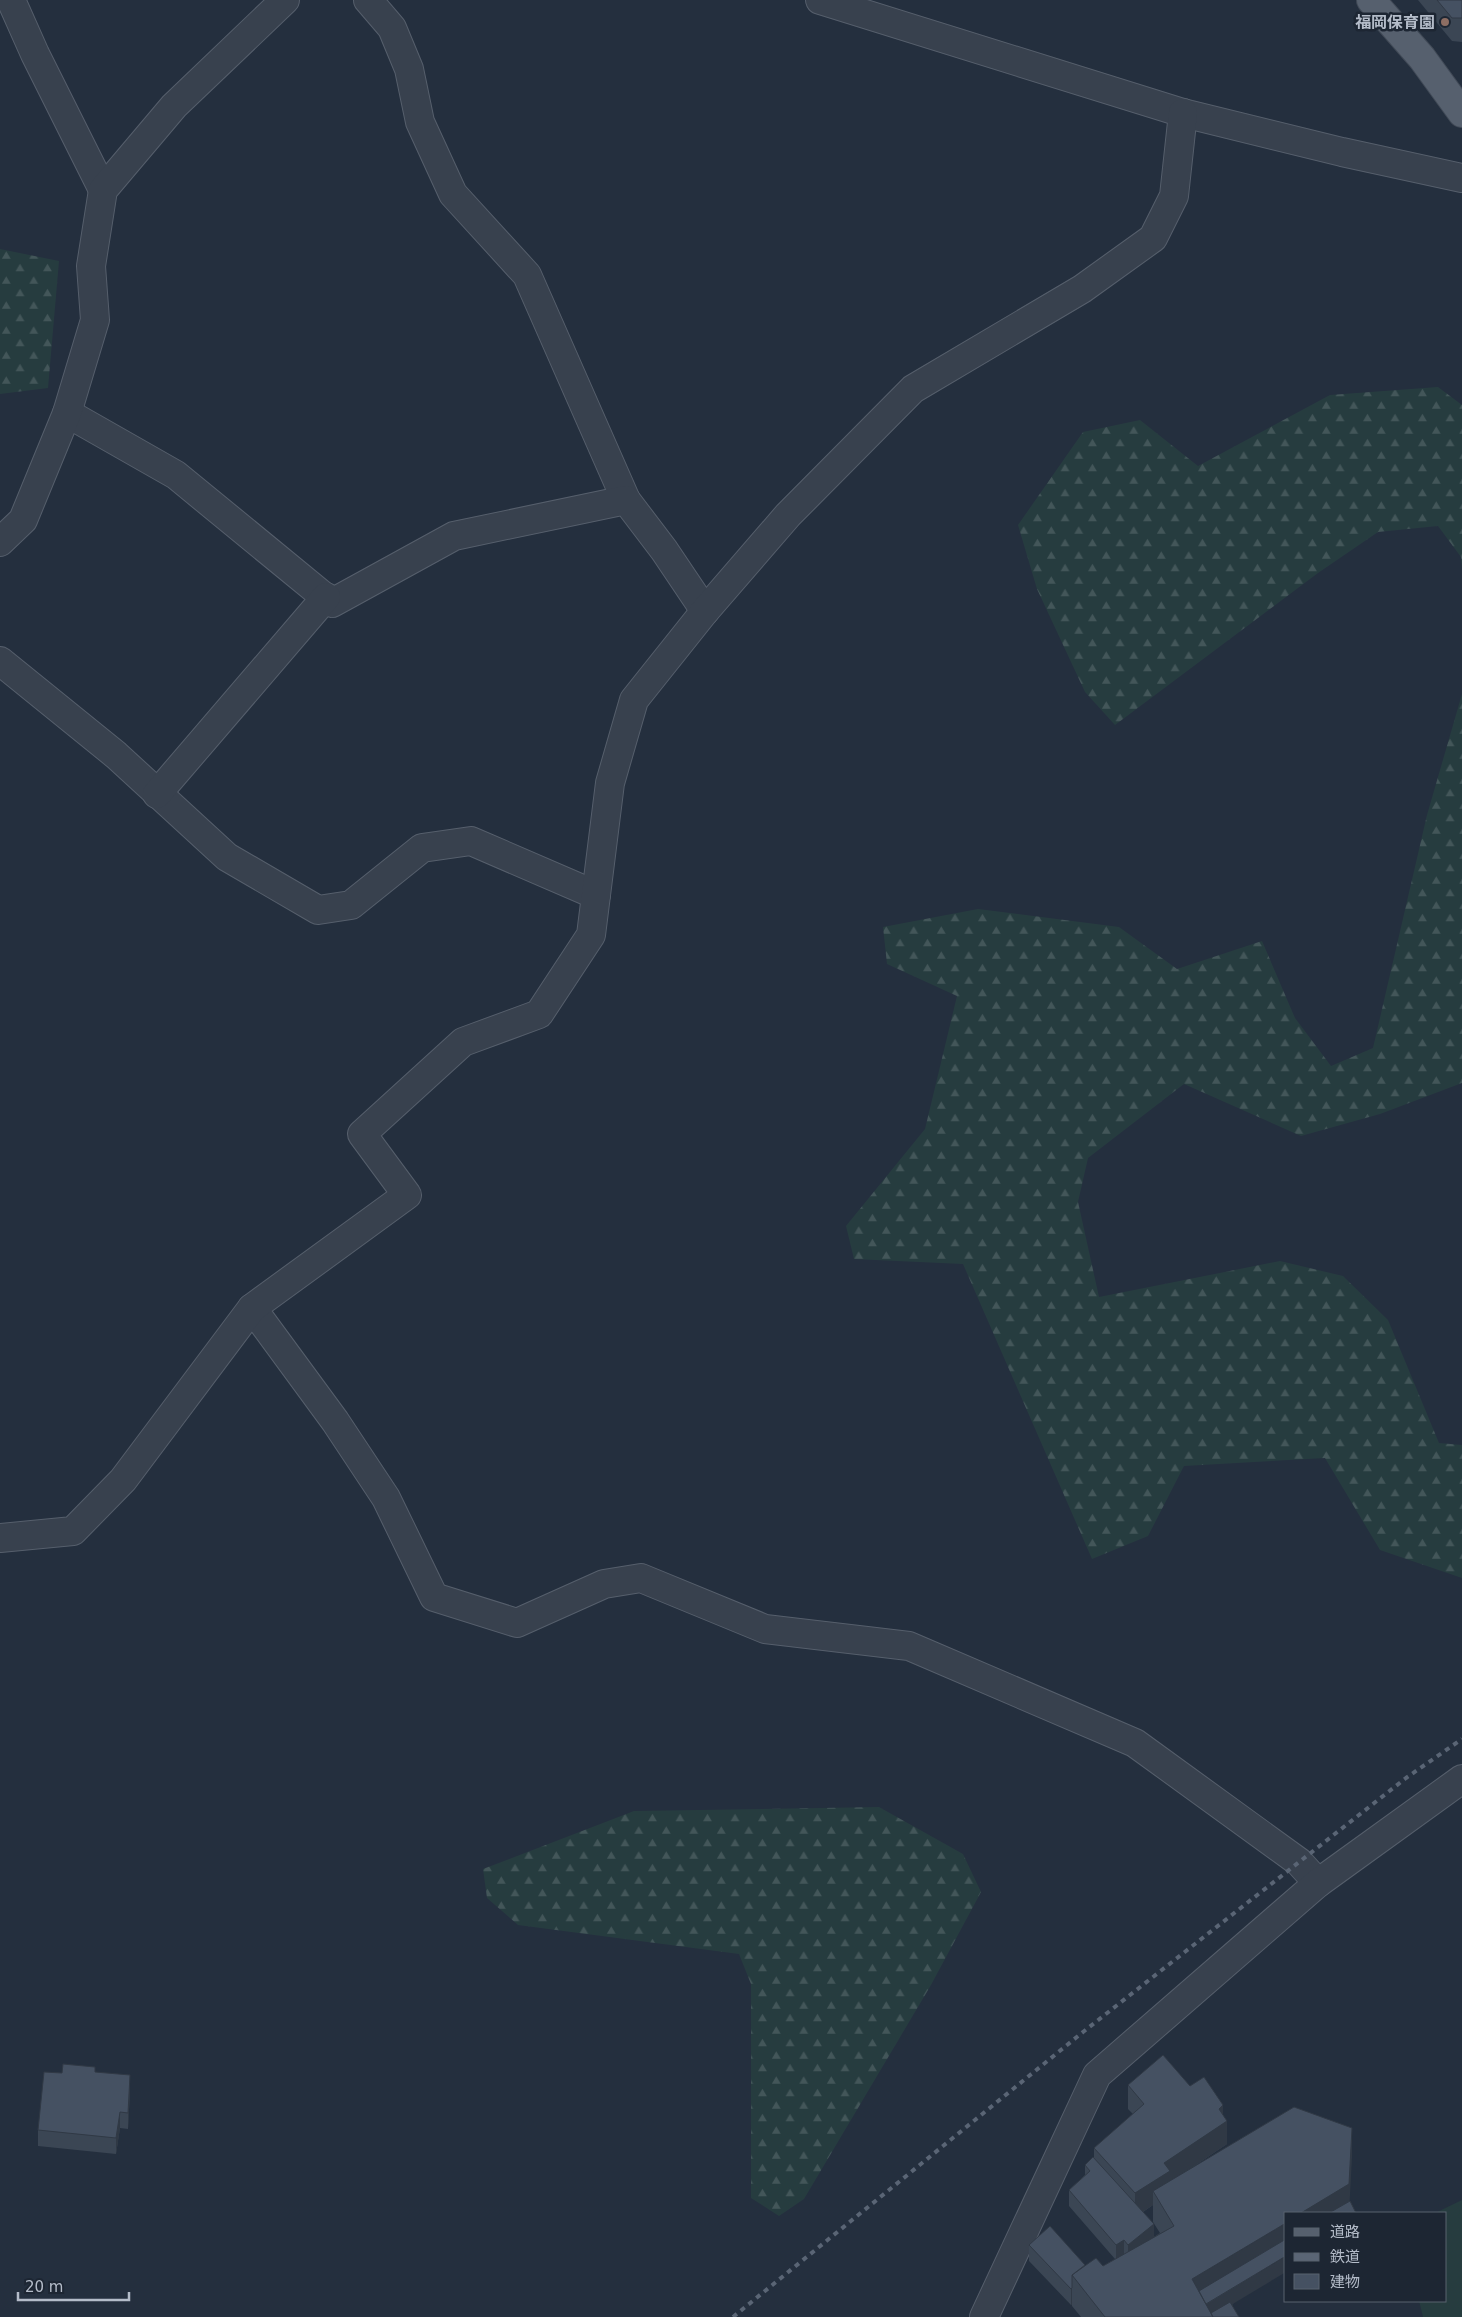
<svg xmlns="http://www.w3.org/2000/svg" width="1462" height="2317" font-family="'DejaVu Sans','Noto Sans JP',sans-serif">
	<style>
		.forest { fill: url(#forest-firs) }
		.pitch { fill: #263c3f }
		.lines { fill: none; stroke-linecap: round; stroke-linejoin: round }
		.minor-casing { stroke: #565f6c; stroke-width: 30 }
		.major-casing { stroke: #414a57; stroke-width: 30 }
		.minor { stroke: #38414e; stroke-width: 28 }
		.major { stroke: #56606e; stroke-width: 28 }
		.rail { stroke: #5a6575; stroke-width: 4; stroke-dasharray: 5 5; stroke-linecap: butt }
		.wall { fill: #3b4654; fill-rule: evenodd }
		.shaded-wall { fill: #303945 }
		.building { fill: #455162; stroke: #303945 }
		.education-dot { fill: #8d6e63; stroke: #1d2633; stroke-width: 2 }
		.labels { text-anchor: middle; stroke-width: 5; stroke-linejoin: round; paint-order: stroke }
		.poi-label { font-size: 16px; font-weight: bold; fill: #b4bcc9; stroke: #1d2633; text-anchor: end }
	</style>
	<defs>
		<pattern id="forest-firs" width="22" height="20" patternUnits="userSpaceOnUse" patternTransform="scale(1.25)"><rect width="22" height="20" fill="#263c3f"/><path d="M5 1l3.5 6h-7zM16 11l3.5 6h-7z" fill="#435659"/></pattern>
	</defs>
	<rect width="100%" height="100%" fill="#242f3e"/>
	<!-- forest -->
	<g class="forest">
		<polygon points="0,249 59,261 48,388 0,394"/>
		<polygon points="1438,387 1462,405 1462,568 1461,557 1438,526 1378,532 1318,573 1115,725 1085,692 1037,589 1018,525 1083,432 1140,420 1198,466 1330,395"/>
		<polygon points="1462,694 1462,1083 1380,1114 1301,1136 1184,1084 1088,1158 1078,1202 1099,1297 1280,1261 1343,1276 1388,1320 1439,1443 1462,1445 1462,1578 1380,1550 1325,1458 1184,1466 1148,1536 1092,1559 963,1264 854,1259 846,1226 925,1129 957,996 887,964 883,927 978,909 1119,927 1177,969 1262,941 1295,1018 1331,1066 1373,1048 1427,815"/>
		<polygon points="879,1807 963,1854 981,1892 931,1985 804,2199 779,2216 751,2198 751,1984 739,1954 518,1925 487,1898 483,1869 634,1811"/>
	</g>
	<!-- pitch -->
	<polygon class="pitch" points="1462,2200 1462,2317 1423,2317 1419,2301 1446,2301 1446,2213 1435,2213"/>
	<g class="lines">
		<defs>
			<g id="minor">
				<polyline points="11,0 35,54 103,190"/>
				<polyline points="368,0 392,28 409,69 420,122 453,194 527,275 626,500"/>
				<polyline points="820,0 1183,113 1342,152 1462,178"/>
				<polyline points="67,413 176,475 332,603 454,536 626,500 664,550 705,611"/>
				<polyline points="0,542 23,520 67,413 95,320 91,266 103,190 174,106 285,0"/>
				<polyline points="0,661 116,755 227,857 318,910 351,905 422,848 471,841 596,895"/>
				<polyline points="157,794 326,597"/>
				<polyline points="252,1308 335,1421 386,1498 434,1597 517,1623 604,1584 641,1578 765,1629 909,1646 1135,1743 1299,1862 1318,1883"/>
				<polyline points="0,1538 73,1531 123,1480 252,1308 407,1195 362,1134 463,1042 539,1014 591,935 610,783 634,700 705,611 788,515 913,389 1082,289 1153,238 1174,196 1183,113"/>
				<polyline points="984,2317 1097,2075 1318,1883 1462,1779"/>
			</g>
			<polyline id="major" points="1371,0 1422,58 1462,113"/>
		</defs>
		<!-- minor casing -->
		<use href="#minor" class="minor-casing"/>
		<!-- major casing -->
		<use href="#major" class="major-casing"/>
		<!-- minor -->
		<use href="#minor" class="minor"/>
		<!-- major -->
		<use href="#major" class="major"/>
		<!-- rail -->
		<polyline class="rail" points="733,2317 1083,2032 1406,1778 1462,1739"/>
	</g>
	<!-- wall -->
	<g class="wall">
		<polygon points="1418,0 1462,0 1462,42 1452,41"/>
		<polygon points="95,2072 130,2091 128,2129 120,2128 116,2154 38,2146 38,2130 62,2073"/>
		<path d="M1128,2085L1190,2086L1223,2116L1227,2144L1184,2173L1352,2158L1232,2305L1239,2317H1081L1072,2306V2304L1071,2305L1029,2261V2245L1085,2265L1103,2266L1115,2259L1069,2206V2190L1085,2175V2165L1094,2158V2148L1133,2114L1128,2109ZM1153,2205V2222L1160,2233L1154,2237L1143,2212Z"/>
	</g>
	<!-- shaded-wall -->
	<g class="shaded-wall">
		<polygon points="130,2075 130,2091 128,2129 128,2113"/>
		<polygon points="1223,2105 1223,2123 1227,2121 1227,2144 1170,2182 1153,2191 1153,2205 1135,2217 1135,2193 1164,2163"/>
		<polygon points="120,2112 120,2128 116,2154 116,2138"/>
		<polygon points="1352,2128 1352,2158 1349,2213 1301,2213"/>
		<polygon points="1286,2223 1286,2253 1200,2304 1192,2279"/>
		<polygon points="1154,2224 1154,2240 1128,2261 1128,2245"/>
		<polygon points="1124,2240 1124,2256 1116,2261 1116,2245"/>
		<polygon points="1286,2256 1286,2272 1211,2317 1202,2307"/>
		<polygon points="1072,2288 1072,2304 1071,2305 1071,2289"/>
	</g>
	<!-- building -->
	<g class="building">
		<polygon points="1437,0 1462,0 1462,18 1452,18"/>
		<polygon points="1163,2055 1190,2086 1204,2077 1223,2105 1219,2109 1227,2121 1164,2163 1170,2171 1135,2193 1094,2148 1144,2104 1128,2085"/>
		<polygon points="63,2064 95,2067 95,2072 130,2075 128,2113 120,2112 116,2138 38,2130 44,2072 62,2073"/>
		<polygon points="1294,2107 1352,2128 1349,2184 1301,2213 1286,2213 1286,2223 1192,2279 1213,2317 1105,2317 1072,2275 1096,2258 1103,2266 1174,2226 1153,2191"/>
		<polygon points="1093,2157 1154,2224 1128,2245 1124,2240 1116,2245 1069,2190 1090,2171 1085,2165"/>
		<polygon points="1350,2201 1356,2213 1329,2213"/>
		<polygon points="1050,2226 1085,2265 1072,2275 1072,2288 1071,2289 1029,2245"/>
		<polygon points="1286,2239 1286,2256 1206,2304 1199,2291"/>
		<polygon points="1230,2302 1239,2317 1213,2317 1211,2313"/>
	</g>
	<!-- markers -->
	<circle class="education-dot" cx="1445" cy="22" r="5"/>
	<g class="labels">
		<!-- poi labels -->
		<g class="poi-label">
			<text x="1435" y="28">福岡保育園</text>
		</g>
	</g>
	<!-- legend -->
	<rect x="1284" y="2212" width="162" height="90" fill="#1d2633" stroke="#59626f"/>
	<rect x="1294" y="2228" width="25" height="8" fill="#56606e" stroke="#59626f"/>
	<text x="1330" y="2237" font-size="15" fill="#b4bcc9">道路</text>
	<rect x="1294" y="2253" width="25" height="8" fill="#5a6575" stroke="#59626f"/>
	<text x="1330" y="2262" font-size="15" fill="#b4bcc9">鉄道</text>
	<rect x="1294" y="2274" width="25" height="15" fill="#455162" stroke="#59626f"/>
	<text x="1330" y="2287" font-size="15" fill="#b4bcc9">建物</text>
	<!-- scale -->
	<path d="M18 2292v8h111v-8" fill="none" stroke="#b4bcc9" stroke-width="2.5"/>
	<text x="25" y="2292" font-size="15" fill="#b4bcc9" stroke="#1d2633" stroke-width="4" paint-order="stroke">20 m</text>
</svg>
